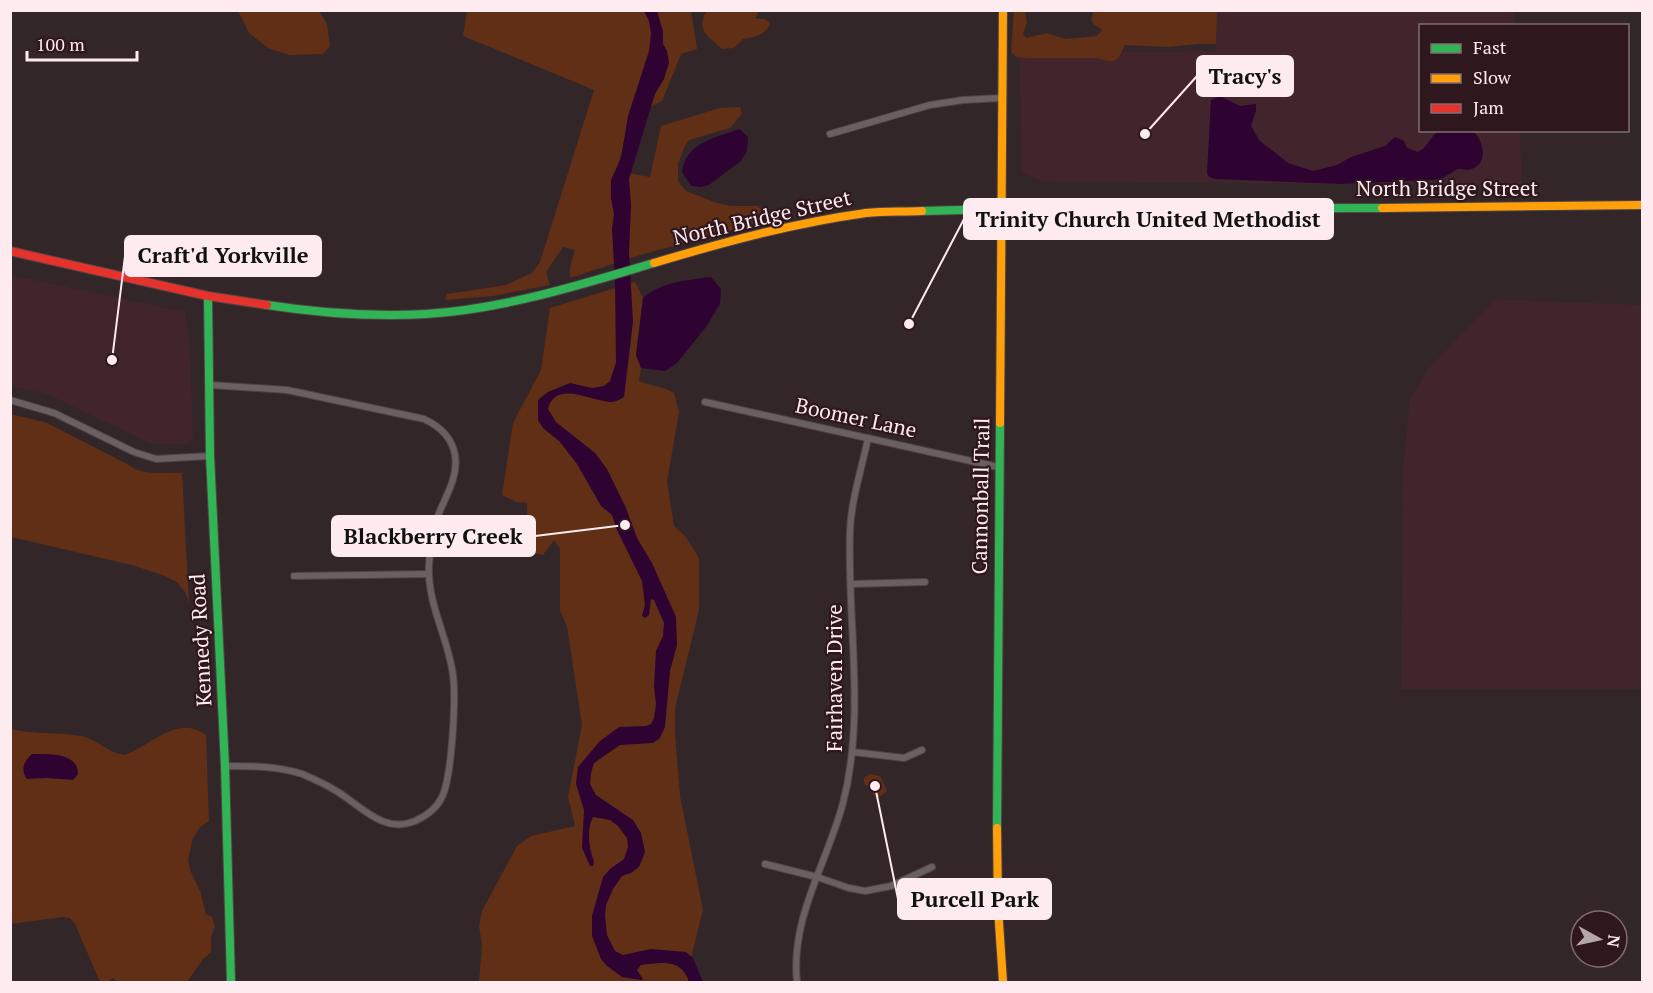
<svg xmlns="http://www.w3.org/2000/svg" width="1653" height="993" font-family="'PT Serif',serif">
	<style>
		.built { fill: #41242c }
		.green { fill: #602f16 }
		.water { fill: #2e0332 }
		.lines { fill: none; stroke-linecap: round; stroke-linejoin: round }
		.street-casing { stroke: #4f4446; stroke-width: 8 }
		.fast-casing { stroke: #4f4446; stroke-width: 10 }
		.slow-casing { stroke: #4f4446; stroke-width: 10 }
		.jam-casing { stroke: #4f4446; stroke-width: 10 }
		.street { stroke: #6a5f61; stroke-width: 6 }
		.fast { stroke: #30b455; stroke-width: 8 }
		.slow { stroke: #ff9f0a; stroke-width: 8 }
		.jam { stroke: #e5322d; stroke-width: 8 }
		.labels { text-anchor: middle; stroke-width: 4.5; stroke-linejoin: round; paint-order: stroke }
		.street-label { font-size: 21px; fill: #fdebef; stroke: #2e171d }
		.leader { fill: none; stroke: #fdebef; stroke-width: 2 }
		.callout-dot { fill: #fdebef; stroke: #2e171d; stroke-width: 2 }
		.callout { fill: #fdebef; stroke: #fdebef; stroke-width: 2 }
		.callout-label { font-size: 22px; text-anchor: middle; font-weight: bold; fill: #111 }
	</style>
	<rect width="100%" height="100%" fill="#332629"/>
	<!-- built -->
	<g class="built">
		<polygon points="1217,11 1515,11 1515,25 1420,26 1420,130 1520,131 1522,186 1040,181 1022,171 1019,52 1216,51"/>
		<polygon points="11,275 185,312 190,348 193,440 187,444 151,444 47,394 11,386"/>
		<polygon points="1496,299 1642,305 1642,689 1401,689 1403,468 1410,398 1429,368"/>
	</g>
	<!-- green -->
	<g class="green">
		<polygon points="238,11 319,11 327,24 330,46 323,54 289,55 268,48 249,33"/>
		<polygon points="467,11 691,11 697,49 681,54 662,101 632,116 616,171 650,177 661,126 720,108 740,107 742,114 730,128 689,140 684,148 678,164 678,181 686,191 717,203 731,206 758,206 764,212 762,222 640,255 570,278 570,267 575,250 563,247 546,272 550,285 493,296 445,300 447,294 506,285 532,273 540,262 594,90 463,36"/>
		<path d="M706,11H759L755,18L765,19L770,23C767,34 755,38 743,39L734,48L722,49C709,36 696,32 706,11Z"/>
		<path d="M1014,11L1025,12L1027,22L1023,34L1026,38L1047,33L1065,39L1097,36L1102,30C1094,23 1088,25 1094,11H1217L1216,44H1198L1169,47L1125,45C1118,61 1116,65 1098,58H1026L1016,57L1011,52Z"/>
		<path d="M635,282L643,298L636,355L641,368L639,381C651,386 663,386 674,393L679,412L667,482L674,526L686,537L699,558V610L675,708V734L680,796L703,910L687,974L689,982H479L482,944L479,926L482,911L517,846L531,836L575,826L568,797L582,725L567,626L560,611V548L554,540L543,555L534,553L528,537L527,503L516,502L502,495L513,423L541,370L550,308Z"/>
		<path d="M11,414L47,423L129,465C139,476 168,472 182,473L189,603L185,592L177,582L165,576L132,565L11,537Z"/>
		<path d="M11,729C35,735 58,732 81,736C97,739 108,753 124,755C150,747 177,713 206,735L209,821L200,827L193,838L188,859L190,870L200,891L206,914L212,917L215,927L211,937V952L203,959L187,982H118L113,978L108,982H100L75,924L70,918L63,917L11,924Z"/>
		<polygon points="870,774 880,776 887,791 877,799 864,783 864,778"/>
	</g>
	<!-- water -->
	<g class="water">
		<path d="M644,11H657L663,31V44L667,51L669,63L664,79L655,94L629,179L631,205L629,253L633,322L624,397C620,399 616,402 611,402C592,402 556,379 548,409L556,422L595,453L607,469L626,508L637,538L652,563L676,617L677,645L670,671L665,727L660,738L653,743L620,745L594,763L591,773L590,784L596,795L633,820L641,833L645,852L639,867L631,873L622,876L613,889L606,905L605,915L607,935L615,951L623,955L651,949L686,952L693,958L703,982H689C682,959 663,962 641,965L637,970L643,979L641,980L622,977L607,966L601,959L592,936V916L603,877L610,869L624,859L628,847L627,838L618,826L610,820L593,817C586,830 589,848 594,862L593,866H590L582,848L584,810L576,784L578,767L600,741L619,727L646,726L651,724L654,718L656,704L654,687L656,651L663,636L664,623L654,600L651,599L649,615L645,618L642,616L645,605L642,581L617,530L612,515L601,506L577,464L560,442L543,428L538,420V400L548,392L570,383L592,388L604,386L610,381L616,362L615,282L612,229L614,214L611,198V180L621,158L628,116L649,51L651,34L649,21Z"/>
		<path d="M1220,96L1240,106L1256,104V111L1251,126L1260,141L1288,163L1313,171L1337,165L1351,157L1385,146L1395,137L1404,141L1407,148L1418,152L1424,148L1437,131H1473C1484,141 1490,166 1468,170C1467,170 1460,169 1459,169C1454,170 1450,174 1446,176C1442,179 1437,179 1432,180L1341,184L1214,179L1208,176L1207,173L1211,100Z"/>
		<path d="M740,129L748,137L747,151L741,161L709,185L700,187L691,186L682,172C685,143 716,137 740,129Z"/>
		<path d="M711,277L721,289L720,304L706,327L677,363L665,371L641,368L636,355L643,298C660,282 688,280 711,277Z"/>
		<path d="M32,754C48,754 78,752 78,774L73,780L47,778L27,779C20,770 24,761 32,754Z"/>
	</g>
	<g class="lines">
		<defs>
			<g id="street">
				<polyline points="830,134 930,105 963,100 1002,98"/>
				<path d="M210,385L287,390L424,419C439,426 452,437 455,455C459,480 442,501 435,524C431,537 430,551 429,565C427,604 448,637 453,675C456,700 452,776 442,797C437,808 426,816 415,821C384,834 362,807 338,792C327,785 314,779 302,774C277,766 251,766 225,766"/>
				<polyline points="10,400 54,413 134,452 156,459 210,456"/>
				<polyline points="705,402 998,467"/>
				<polyline points="294,576 429,574"/>
				<polyline points="851,584 925,582"/>
				<polyline points="853,752 904,758 922,750"/>
				<polyline points="765,864 817,877 849,888 865,891 891,886 932,867"/>
				<path d="M797,982C790,919 827,863 843,803C866,714 847,622 850,531C851,500 862,468 868,438"/>
			</g>
			<g id="fast">
				<polyline points="922,211 1001,209 1382,208"/>
				<polyline points="208,296 210,456 225,766 231,982"/>
				<path d="M267,305C319,313 373,317 426,314C504,309 580,285 654,263"/>
				<polyline points="997,828 1000,423"/>
			</g>
			<g id="slow">
				<polyline points="1382,208 1642,205"/>
				<path d="M654,263C724,242 794,223 866,213C884,211 903,212 922,211"/>
				<polyline points="1000,423 1003,10"/>
				<polyline points="997,828 998,908 1003,982"/>
			</g>
			<polyline id="jam" points="10,251 208,296 267,305"/>
		</defs>
		<!-- street casing -->
		<use href="#street" class="street-casing"/>
		<!-- fast casing -->
		<use href="#fast" class="fast-casing"/>
		<!-- slow casing -->
		<use href="#slow" class="slow-casing"/>
		<!-- jam casing -->
		<use href="#jam" class="jam-casing"/>
		<!-- street -->
		<use href="#street" class="street"/>
		<!-- fast -->
		<use href="#fast" class="fast"/>
		<!-- slow -->
		<use href="#slow" class="slow"/>
		<!-- jam -->
		<use href="#jam" class="jam"/>
	</g>
	<g class="labels">
		<!-- street labels -->
		<g class="street-label">
			<text x="1447" y="196">North Bridge Street</text>
			<text transform="translate(762 218) rotate(-13)" y="7">North Bridge Street</text>
			<text transform="translate(856 418) rotate(12)" y="7">Boomer Lane</text>
			<text transform="translate(981 496) rotate(-89)" y="7">Cannonball Trail</text>
			<text transform="translate(201 640) rotate(-93)" y="7">Kennedy Road</text>
			<text transform="translate(835 678) rotate(-90)" y="7">Fairhaven Drive</text>
		</g>
	</g>
	<!-- callouts -->
	<path class="leader" d="M1145 134L1197 76M909 324L964 219M112 360L125 256M625 525L535 536M875 786L898 899"/>
	<g class="callout-dot">
		<circle cx="1145" cy="134" r="6"/>
		<circle cx="909" cy="324" r="6"/>
		<circle cx="112" cy="360" r="6"/>
		<circle cx="625" cy="525" r="6"/>
		<circle cx="875" cy="786" r="6"/>
	</g>
	<g class="callout">
		<rect x="1197" y="56" width="96" height="40" rx="6"/>
		<rect x="964" y="199" width="369" height="40" rx="6"/>
		<rect x="125" y="236" width="196" height="40" rx="6"/>
		<rect x="332" y="516" width="203" height="40" rx="6"/>
		<rect x="898" y="879" width="153" height="40" rx="6"/>
	</g>
	<g class="callout-label">
		<text x="1245" y="84">Tracy's</text>
		<text x="1148" y="227">Trinity Church United Methodist</text>
		<text x="223" y="263">Craft'd Yorkville</text>
		<text x="433" y="544">Blackberry Creek</text>
		<text x="975" y="907">Purcell Park</text>
	</g>
	<!-- border -->
	<rect width="1653" height="993" fill="none" stroke="#fdebef" stroke-width="24"/>
	<!-- legend -->
	<rect x="1419" y="24" width="210" height="108" fill="#2e171d" stroke="#816c71" stroke-width="1.5"/>
	<rect x="1431" y="44" width="30" height="9" fill="#30b455" stroke="#816c71" stroke-width="1.5"/>
	<text x="1473" y="54" font-size="18" fill="#fdebef">Fast</text>
	<rect x="1431" y="74" width="30" height="9" fill="#ff9f0a" stroke="#816c71" stroke-width="1.5"/>
	<text x="1473" y="84" font-size="18" fill="#fdebef">Slow</text>
	<rect x="1431" y="104" width="30" height="9" fill="#e5322d" stroke="#816c71" stroke-width="1.5"/>
	<text x="1473" y="114" font-size="18" fill="#fdebef">Jam</text>
	<!-- north arrow -->
	<g transform="translate(1599 939) rotate(98)"><circle r="28" fill="#2e171d" stroke="#816c71" stroke-width="1.5"/>
	<path d="M0-4.5L10 22L0 15L-10 22Z" fill="#b6a6aa"/>
	<text y="-9" font-size="16" font-weight="bold" text-anchor="middle" fill="#fdebef">N</text>
	</g>
	<!-- scale -->
	<path d="M27 51v9h110v-9" fill="none" stroke="#fdebef" stroke-width="3"/>
	<text x="36" y="51" font-size="18" fill="#fdebef" stroke="#2e171d" stroke-width="4.5" paint-order="stroke">100 m</text>
</svg>
